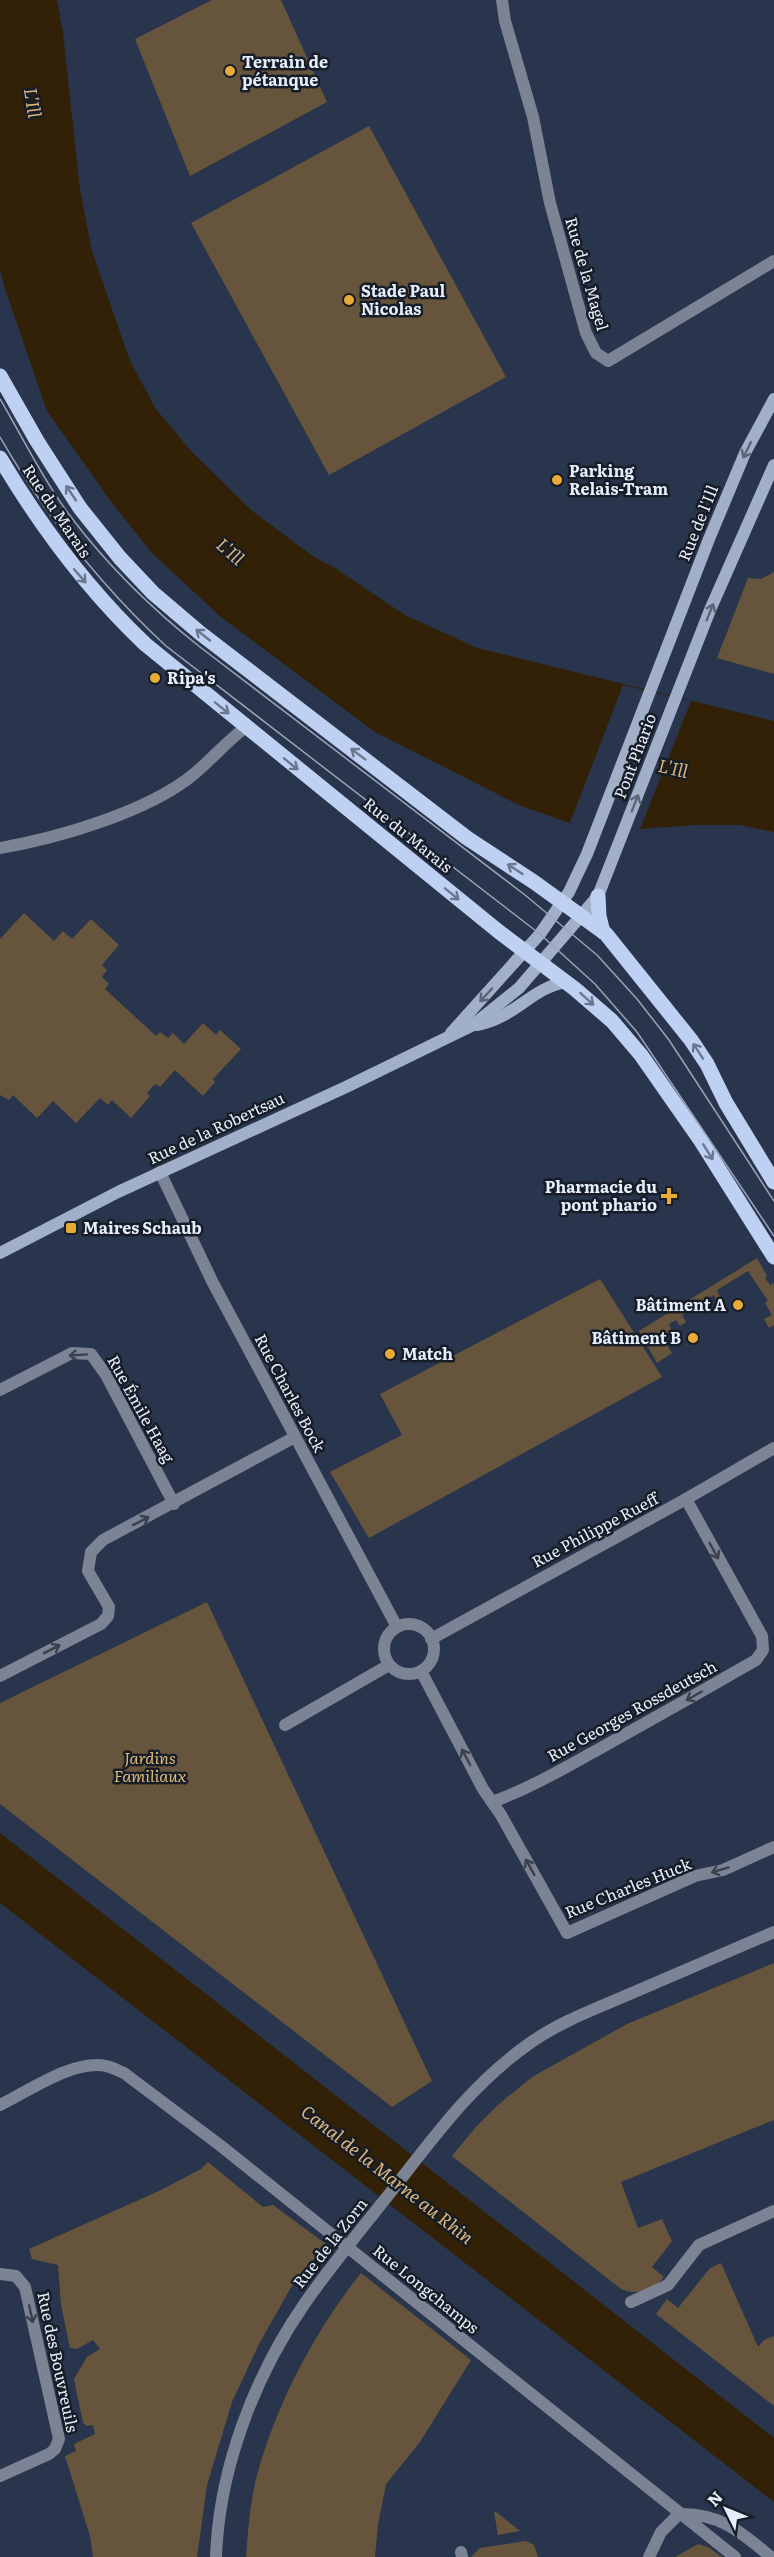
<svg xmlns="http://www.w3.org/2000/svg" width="774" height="2557" font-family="Literata,serif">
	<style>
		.green { fill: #66553c }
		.water { fill: #322106 }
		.pier { fill: #29354c }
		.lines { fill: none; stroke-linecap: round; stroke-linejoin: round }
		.street { stroke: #7b8394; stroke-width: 12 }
		.secondary { stroke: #a1afc9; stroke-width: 12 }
		.primary { stroke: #bfd1f3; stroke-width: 15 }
		.tram { stroke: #9aa4b6; stroke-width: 1.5 }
		.oneway { stroke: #5c6678 }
		.oneway2 { stroke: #6b778d }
		.oneway3 { stroke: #3a414d }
		.poi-dot { fill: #eaaa38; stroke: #171d27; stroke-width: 2 }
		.labels { text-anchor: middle; stroke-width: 5; stroke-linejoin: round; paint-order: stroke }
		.poi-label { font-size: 16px; font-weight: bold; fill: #e6eefd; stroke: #171d27; text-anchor: start }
		.street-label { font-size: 16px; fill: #e6eefd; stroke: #171d27 }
		.park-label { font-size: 16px; font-style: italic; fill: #dfb87b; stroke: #171d27 }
		.water-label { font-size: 18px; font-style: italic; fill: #deb77a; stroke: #171d27 }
	</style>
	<rect width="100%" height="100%" fill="#29354c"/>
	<!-- green -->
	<g class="green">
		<polygon points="212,0 281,0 327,102 190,176 135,39"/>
		<polygon points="369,126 506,377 329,475 191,223"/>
		<polygon points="774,572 774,674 717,658 748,578 761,579"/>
		<polygon points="24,913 54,941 63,931 72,939 91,919 119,945 102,965 107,970 102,977 109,984 105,989 156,1036 160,1032 168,1038 173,1033 184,1044 203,1023 216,1035 220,1030 241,1049 213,1079 215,1082 203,1096 175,1070 160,1087 155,1084 147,1093 150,1096 131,1118 112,1100 108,1105 100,1098 76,1123 53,1101 37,1118 13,1095 9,1100 0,1095 0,939"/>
		<polygon points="757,1258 767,1276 765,1278 770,1285 773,1283 774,1286 774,1325 769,1328 764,1319 772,1315 765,1303 768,1301 748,1271 717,1290 721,1299 717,1301 714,1295 704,1301 707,1308 701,1313 697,1306 682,1315 686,1322 680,1326 676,1320 669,1324 672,1331 662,1337 672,1353 657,1363 639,1331"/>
		<polygon points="600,1279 662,1377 369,1538 330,1472 402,1435 380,1394"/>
		<polygon points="207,1602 432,2081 392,2107 0,1804 0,1703"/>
		<path d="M774,1963V2120L621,2182L638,2228L662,2219L672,2241L652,2267L664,2277C653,2290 637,2296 621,2289L452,2156L475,2128L499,2104L532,2077L627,2024Z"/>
		<polygon points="208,2162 263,2207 273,2205 326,2244 290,2289 259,2344 232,2402 207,2485 197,2557 93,2557 90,2536 65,2456 76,2451 74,2444 95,2434 93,2425 87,2426 83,2423 74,2379 87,2357 100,2349 93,2340 77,2349 70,2348 61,2305 58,2265 32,2259 29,2249 161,2190 201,2169"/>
		<polygon points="721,2263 758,2347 764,2340 774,2336 774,2406 656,2314 667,2299 678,2308 710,2268"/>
		<path d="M361,2273L471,2360L420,2442L386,2484L378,2524L375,2557H246C248,2530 250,2502 257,2475C277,2403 314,2332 361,2273Z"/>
		<polygon points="494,2512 496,2512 520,2531 498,2535"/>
		<polygon points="526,2541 534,2545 538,2557 471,2557 480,2548"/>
		<polygon points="698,2544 708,2547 722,2557 675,2557"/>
	</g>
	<!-- water -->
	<g class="water">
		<polygon points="0,0 57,0 63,32 79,182 91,248 130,361 156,409 191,451 251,510 314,557 335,568 405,615 477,648 774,721 774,832 739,825 695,825 640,829 570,823 521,806 375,732 222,618 152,553 112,503 47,411 4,286 0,268"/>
		<polygon points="0,1833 774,2438 774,2502 0,1903"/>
	</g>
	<!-- pier -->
	<polygon class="pier" points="623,685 691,701 640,829 570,823"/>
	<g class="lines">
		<!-- street -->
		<g class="street">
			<polyline points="502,0 505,21 533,117 550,203 586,333 596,353 608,361 774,261"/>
			<path d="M0,848C58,838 148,812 194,774C212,759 227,741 246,727"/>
			<polyline points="160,1172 213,1283 397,1627"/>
			<polyline points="0,1390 72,1353 91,1354 106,1375 174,1504"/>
			<circle cx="409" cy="1649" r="25"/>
			<polyline points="431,1639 686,1499 774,1448"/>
			<polyline points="421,1671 483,1789 501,1815 567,1933 695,1876 723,1870 774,1847"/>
			<polyline points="0,1676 101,1624 108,1616 109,1607 88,1571 91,1552 103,1540 295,1437"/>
			<polyline points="285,1725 389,1665"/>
			<path d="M492,1802C529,1789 564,1768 599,1749C651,1720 704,1690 756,1660L763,1650L762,1636L686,1499"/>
			<path d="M0,2105C29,2091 74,2059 106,2066C112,2067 119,2071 124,2073L221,2146L735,2557"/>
			<polyline points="0,2274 16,2276 25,2287 59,2439 55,2449 49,2454 0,2476"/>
			<polyline points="631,2302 668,2285 699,2245 774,2211"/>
			<path d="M679,2514C720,2513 741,2532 771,2557"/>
			<polyline points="461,2552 462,2557"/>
			<path d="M216,2557C219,2468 255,2375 305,2303C333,2263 364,2226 394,2188C437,2133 473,2083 530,2043C561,2021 598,2008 632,1993C679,1973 727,1952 774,1932"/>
			<polyline points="649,2557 661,2532 679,2514"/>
		</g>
		<!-- secondary -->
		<g class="secondary">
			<path d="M477,1025C513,1019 533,987 566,982"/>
			<polyline points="451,1033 540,934 569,892 587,854 709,539 745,453 774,399"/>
			<polyline points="0,1253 118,1192 346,1087 473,1025 519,988 598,896 710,610 774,465"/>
		</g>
		<!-- primary -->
		<g class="primary">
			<polyline points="0,376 37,441 80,508 120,558 153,593 200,633 467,838 534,882 606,934 691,1040 707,1064 726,1103 774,1182"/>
			<path d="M0,458C41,527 86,588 145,644L498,931L575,989L612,1021L641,1055L701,1141L774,1257"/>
			<polyline points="598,896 599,916 603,932"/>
		</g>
		<!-- tram -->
		<g class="tram">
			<path d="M0,399C23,438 44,481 71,517C108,566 152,609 200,647L525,895L597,955L637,999L669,1040L774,1201"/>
			<path d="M0,437C45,515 100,585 166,646L540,934L595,984L637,1032L774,1236"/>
		</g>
	</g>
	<!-- one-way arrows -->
	<defs><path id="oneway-shaft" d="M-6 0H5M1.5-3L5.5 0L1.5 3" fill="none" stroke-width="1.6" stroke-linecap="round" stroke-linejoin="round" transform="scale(1.5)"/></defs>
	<g class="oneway">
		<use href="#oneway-shaft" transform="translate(747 450) rotate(116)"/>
		<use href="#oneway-shaft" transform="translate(710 612) rotate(-68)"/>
		<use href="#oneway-shaft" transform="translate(635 803) rotate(-69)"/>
		<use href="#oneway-shaft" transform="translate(486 995) rotate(133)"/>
	</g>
	<g class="oneway2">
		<use href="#oneway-shaft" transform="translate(71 493) rotate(-124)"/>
		<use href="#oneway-shaft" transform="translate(80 576) rotate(49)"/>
		<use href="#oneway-shaft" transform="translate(203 635) rotate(-142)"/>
		<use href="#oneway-shaft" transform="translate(222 708) rotate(39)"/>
		<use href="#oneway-shaft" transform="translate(358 754) rotate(-143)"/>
		<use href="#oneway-shaft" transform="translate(291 764) rotate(39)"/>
		<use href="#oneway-shaft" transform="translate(515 869) rotate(-147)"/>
		<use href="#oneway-shaft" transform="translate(452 894) rotate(39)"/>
		<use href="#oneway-shaft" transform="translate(587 999) rotate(42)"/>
		<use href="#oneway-shaft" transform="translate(698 1051) rotate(-123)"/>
		<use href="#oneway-shaft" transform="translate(708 1152) rotate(58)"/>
	</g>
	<g class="oneway3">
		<use href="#oneway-shaft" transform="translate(78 1355) rotate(176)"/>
		<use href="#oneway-shaft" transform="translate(141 1521) rotate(-27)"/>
		<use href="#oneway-shaft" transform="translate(714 1551) rotate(61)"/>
		<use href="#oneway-shaft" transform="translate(52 1649) rotate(-27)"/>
		<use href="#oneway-shaft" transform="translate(694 1696) rotate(150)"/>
		<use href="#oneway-shaft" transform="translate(466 1757) rotate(-118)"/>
		<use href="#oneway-shaft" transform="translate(530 1867) rotate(-119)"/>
		<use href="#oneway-shaft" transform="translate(720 1870) rotate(163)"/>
		<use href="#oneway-shaft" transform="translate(31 2314) rotate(78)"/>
	</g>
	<!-- markers -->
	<g class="poi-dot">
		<circle cx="230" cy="71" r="6"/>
		<circle cx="349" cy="300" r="6"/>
		<circle cx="557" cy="480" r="6"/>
		<circle cx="155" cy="678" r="6"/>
		<path d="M666 1187h6v6h6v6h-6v6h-6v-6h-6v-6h6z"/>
		<rect x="65" y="1222" width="12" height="12" rx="3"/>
		<circle cx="738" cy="1305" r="6"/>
		<circle cx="693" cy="1338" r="6"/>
		<circle cx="390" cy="1354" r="6"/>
	</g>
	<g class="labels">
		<!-- poi labels -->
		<g class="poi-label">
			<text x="242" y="68">Terrain de<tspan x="242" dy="18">pétanque</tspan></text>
			<text x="361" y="297">Stade Paul<tspan x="361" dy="18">Nicolas</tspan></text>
			<text x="569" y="477">Parking<tspan x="569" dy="18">Relais-Tram</tspan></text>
			<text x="167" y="684">Ripa's</text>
			<text x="657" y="1193" text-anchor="end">Pharmacie du<tspan x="657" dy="18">pont phario</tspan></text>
			<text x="83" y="1234">Maires Schaub</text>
			<text x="726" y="1311" text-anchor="end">Bâtiment A</text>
			<text x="681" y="1344" text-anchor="end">Bâtiment B</text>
			<text x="402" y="1360">Match</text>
		</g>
		<!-- street labels -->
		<g class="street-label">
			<text transform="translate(587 274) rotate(74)" y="6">Rue de la Magel</text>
			<text transform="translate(57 511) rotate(56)" y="6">Rue du Marais</text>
			<text transform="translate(698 523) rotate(-68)" y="6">Rue de l'Ill</text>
			<text transform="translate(635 756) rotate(-69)" y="6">Pont Phario</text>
			<text transform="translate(408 835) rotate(39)" y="6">Rue du Marais</text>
			<text transform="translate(216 1128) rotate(-25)" y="6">Rue de la Robertsau</text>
			<text transform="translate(290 1393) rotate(62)" y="6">Rue Charles Bock</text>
			<text transform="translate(141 1409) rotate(61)" y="6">Rue Émile Haag</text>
			<text transform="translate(595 1530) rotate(-28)" y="6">Rue Philippe Rueff</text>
			<text transform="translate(632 1711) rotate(-29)" y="6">Rue Georges Rossdeutsch</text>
			<text transform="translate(628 1888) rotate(-22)" y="6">Rue Charles Huck</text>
			<text transform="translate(330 2243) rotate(-52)" y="6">Rue de la Zorn</text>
			<text transform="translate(426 2289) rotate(39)" y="6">Rue Longchamps</text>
			<text transform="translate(58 2362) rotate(78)" y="6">Rue des Bouvreuils</text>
		</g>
		<!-- park labels -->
		<g class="park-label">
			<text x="150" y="1764">Jardins<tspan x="150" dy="18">Familiaux</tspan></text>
		</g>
		<!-- water labels -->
		<g class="water-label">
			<text transform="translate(32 103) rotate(81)" y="6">L'Ill</text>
			<text transform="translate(230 552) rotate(42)" y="6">L'Ill</text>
			<text transform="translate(673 769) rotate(13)" y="6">L'Ill</text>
			<text transform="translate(387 2175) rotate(38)" y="6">Canal de la Marne au Rhin</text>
		</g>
	</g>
	<!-- north arrow -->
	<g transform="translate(726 2509) rotate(313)" stroke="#171d27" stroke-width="4.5" paint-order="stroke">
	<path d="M0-4.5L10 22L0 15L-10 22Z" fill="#e6eefd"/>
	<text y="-9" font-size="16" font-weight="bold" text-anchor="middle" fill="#e6eefd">N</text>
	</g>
</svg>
